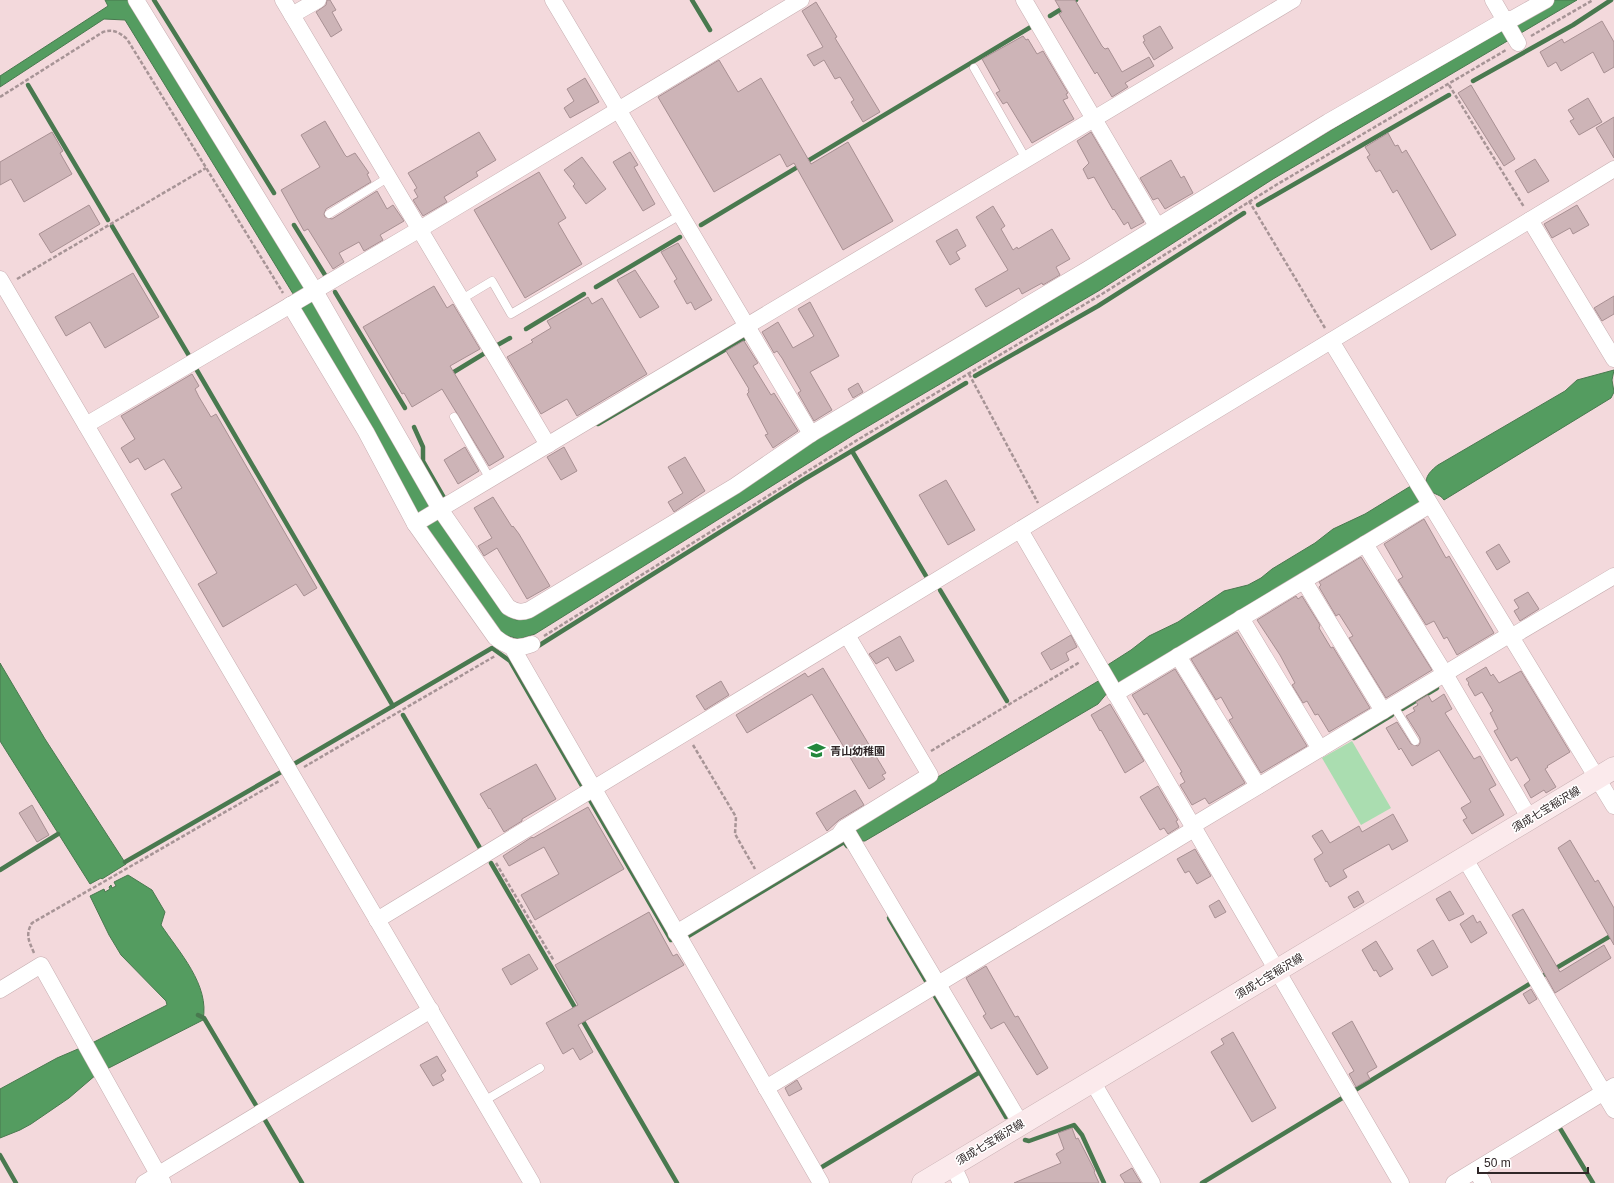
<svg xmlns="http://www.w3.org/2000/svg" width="1614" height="1183" font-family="Helvetica,'Noto Sans JP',sans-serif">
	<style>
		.green { fill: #aaddb0 }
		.water { fill: #549c60; stroke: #49794f }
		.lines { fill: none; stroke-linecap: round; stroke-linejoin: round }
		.stream { stroke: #49794f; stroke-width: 4.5 }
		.building { fill: #cdb4b7; stroke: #a89093 }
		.service-casing { stroke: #c7aeb1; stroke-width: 9 }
		.minor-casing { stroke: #c7aeb1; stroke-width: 17 }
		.secondary-casing { stroke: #c7aeb1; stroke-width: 23 }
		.path { stroke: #a79496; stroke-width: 2.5; stroke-dasharray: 4 2; stroke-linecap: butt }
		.service { stroke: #fff; stroke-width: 8 }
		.minor { stroke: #fff; stroke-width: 16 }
		.secondary { stroke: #fbeaec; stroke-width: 22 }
		.labels { text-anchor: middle; stroke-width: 3; stroke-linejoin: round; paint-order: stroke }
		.poi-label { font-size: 11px; font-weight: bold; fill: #302728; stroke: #fff; text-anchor: start }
		.street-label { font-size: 11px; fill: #302728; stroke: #fff }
	</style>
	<rect width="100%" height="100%" fill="#f3d9dc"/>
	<!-- green -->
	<polygon class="green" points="1352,741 1391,808 1361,825 1322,758"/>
	<!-- water -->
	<g class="water">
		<polygon points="105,0 129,0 508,615 516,620 528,618 815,440 1092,276 1333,129 1555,0 1577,0 1273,179 1100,290 855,434 535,634 519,639 498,633 425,529 295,297 125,20 104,19 0,87 0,76 108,6"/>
		<path d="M1614,370L1612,380L1614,392L1611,398L1444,500C1440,494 1435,495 1431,491C1420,481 1430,471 1438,465L1565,391L1577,380Z"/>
		<polygon points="1414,484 1424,501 1126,683 1117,682 1106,666 1131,650 1149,636 1178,622 1224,591 1248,585 1261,578 1272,569 1315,543 1333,529 1365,514"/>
		<polygon points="0,663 45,739 126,864 102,879 101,878 90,884 0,741"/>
		<polygon points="1100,680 1108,692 1098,704 865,841 862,841 854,827"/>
		<path d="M128,875L152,890L165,912L161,925C179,952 210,985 203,1020L97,1074L69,1098L31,1124L20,1130L0,1138V1089L57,1058L92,1043L167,1005L166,1001L121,955L109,935L90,896L104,889L105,892L110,889L109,887L111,885L112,888L116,886L114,882Z"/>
	</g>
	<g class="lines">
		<!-- stream -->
		<g class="stream">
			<polyline points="154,0 274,193"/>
			<polyline points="692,0 710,30"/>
			<polyline points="1050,16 1076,0"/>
			<polyline points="1473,81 1573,25 1611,0"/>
			<polyline points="28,85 108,220"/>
			<polyline points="1258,205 1449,95"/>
			<polyline points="294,225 325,275"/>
			<polyline points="701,225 1034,25"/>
			<polyline points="112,226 191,359"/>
			<polyline points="596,287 680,237"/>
			<polyline points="335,292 405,408"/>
			<polyline points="526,329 584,294"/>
			<polyline points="494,347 510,338"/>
			<polyline points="195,367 393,706"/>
			<polyline points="449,375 485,353"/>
			<polyline points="975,376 1098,306 1244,213"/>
			<polyline points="598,424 745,338"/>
			<polyline points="414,427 423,447 423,461 446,501"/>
			<polyline points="852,451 926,576"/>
			<polyline points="940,590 1007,701"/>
			<polyline points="535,648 803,480 966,383"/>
			<polyline points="1402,709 1437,688"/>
			<polyline points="403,715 480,848"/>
			<polyline points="1354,738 1392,715"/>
			<polyline points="294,764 492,648 510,661 582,786"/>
			<polyline points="590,800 671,940"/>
			<polyline points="125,862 283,771"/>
			<polyline points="491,863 677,1183"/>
			<polyline points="0,870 58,834"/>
			<polyline points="889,918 929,986"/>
			<polyline points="685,938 844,842 847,846"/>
			<polyline points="1541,977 1614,934"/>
			<polyline points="932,991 1006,1117"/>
			<polyline points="198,1015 204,1018 257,1107"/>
			<polyline points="1352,1092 1531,983"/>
			<polyline points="265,1120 302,1183"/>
			<polyline points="1560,1124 1558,1125 1593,1183"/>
			<polyline points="1025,1140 1029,1141 1074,1125 1082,1135 1104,1183"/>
			<polyline points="0,1155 16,1183"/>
			<polyline points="817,1170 980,1072"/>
			<polyline points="1202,1183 1344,1097"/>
		</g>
	</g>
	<!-- building -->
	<g class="building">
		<polygon points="327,0 330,0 336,10 332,12 342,30 331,37 316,12 326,5"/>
		<polygon points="1055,0 1075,0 1102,46 1105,49 1108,48 1122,72 1149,57 1154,66 1125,83 1128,87 1112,97 1097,72 1095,74 1059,14 1062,12"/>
		<polygon points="816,2 837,37 835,38 880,112 863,122 851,102 854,100 840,77 835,79 824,60 814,66 807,55 823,47 802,11"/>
		<polygon points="1602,21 1614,42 1614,67 1604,73 1593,52 1561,71 1556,62 1548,67 1540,52 1562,39 1564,43"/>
		<polygon points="1160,26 1173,48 1154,60 1143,42 1145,41 1143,36"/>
		<polygon points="1023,36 1026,40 1028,39 1037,54 1043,51 1068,93 1066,94 1068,98 1063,100 1074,119 1032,143 1007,102 1003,104 996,93 1000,91 982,59"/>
		<polygon points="719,60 738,92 761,78 811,164 848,142 893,221 843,250 794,163 787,167 780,154 714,192 658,97"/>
		<polygon points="585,78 599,102 570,118 564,108 574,101 567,89"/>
		<polygon points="1471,85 1515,159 1504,166 1458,93"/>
		<polygon points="1588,98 1602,122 1579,135 1570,121 1574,119 1568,110"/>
		<polygon points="1614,117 1614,158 1596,128"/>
		<polygon points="325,121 345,155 347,157 355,153 369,173 367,174 371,182 326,209 324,214 325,217 332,219 377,191 387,209 393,205 404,221 380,235 383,240 364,251 359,242 339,253 344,262 333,269 308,229 304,231 281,190 320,167 301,135"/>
		<polygon points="52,132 63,151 60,153 72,174 24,202 11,179 0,185 0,162"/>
		<polygon points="479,132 496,160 476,172 478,176 444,197 447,202 423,216 413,200 418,197 414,190 417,188 408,173"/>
		<polygon points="1091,132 1144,222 1131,229 1128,222 1124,225 1114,209 1113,210 1094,177 1088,179 1083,169 1089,163 1077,141"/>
		<polygon points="1388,133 1395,146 1398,145 1402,153 1406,150 1456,235 1431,250 1397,190 1393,193 1380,170 1376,172 1367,157 1370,155 1365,147"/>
		<polygon points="630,152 638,165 634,167 655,204 643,211 613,162"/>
		<polygon points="582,157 606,189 586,204 573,186 575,184 564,170"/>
		<polygon points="1535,159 1549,181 1528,193 1515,171"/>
		<polygon points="1171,160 1181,178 1184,176 1193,193 1165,209 1158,198 1153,200 1140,178"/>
		<polygon points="539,172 566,218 558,223 582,264 525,298 474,210"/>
		<polygon points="89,205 100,224 51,253 39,234"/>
		<polygon points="1577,205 1589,225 1573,234 1570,228 1552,238 1544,224"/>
		<polygon points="993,206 1005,226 1001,229 1013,250 1017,247 1018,249 1052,229 1070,259 1056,267 1060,275 1043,285 1042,283 1022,294 1019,288 986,307 975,289 1008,270 976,217"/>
		<polygon points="957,229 966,246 956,252 960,259 950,265 936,241"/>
		<polygon points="678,243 712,300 695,310 691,302 687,304 674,281 677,279 661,252"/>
		<polygon points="635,270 659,307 640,318 617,280"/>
		<polygon points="133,273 159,317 105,348 90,322 66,336 55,317"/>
		<polygon points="434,286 447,308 453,304 480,349 450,366 504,457 489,466 442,389 412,407 404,393 402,394 363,327"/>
		<polygon points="1614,296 1614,314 1602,321 1594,308"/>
		<polygon points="588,297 592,304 602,298 647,374 577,416 567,399 541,414 507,357 533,342 531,340 551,328 547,321"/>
		<polygon points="810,302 839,356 810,372 832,410 814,421 798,393 801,391 782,358 777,351 774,353 762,332 778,322 793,348 814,336 798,309"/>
		<polygon points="743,341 744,341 758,363 753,366 771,395 774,393 798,431 773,448 765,435 768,434 747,394 749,392 748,390 749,389 726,351"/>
		<polygon points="192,374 199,386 195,389 199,397 211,417 216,414 317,588 304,596 296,584 223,627 198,584 217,573 171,494 182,488 164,459 145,470 138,458 130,463 121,448 135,439 121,416"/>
		<polygon points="858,383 863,392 853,398 848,389"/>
		<polygon points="465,447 479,471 458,484 444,460"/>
		<polygon points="564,447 577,471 561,480 547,457"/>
		<polygon points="685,457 705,491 674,512 668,502 683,493 668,467"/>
		<polygon points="946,480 975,530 948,545 919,495"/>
		<polygon points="493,497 512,527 513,526 519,534 550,586 527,599 497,548 484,556 478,546 492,538 474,508"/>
		<polygon points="1424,519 1446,558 1449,556 1494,633 1457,655 1447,637 1444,639 1434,621 1426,625 1398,580 1403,577 1384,544"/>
		<polygon points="1499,544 1510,562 1497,570 1486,552"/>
		<polygon points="1361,557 1432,670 1386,698 1349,638 1353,636 1339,614 1336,616 1319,587 1321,585 1319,582"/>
		<polygon points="1528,592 1539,609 1520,621 1514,611 1519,608 1514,600"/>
		<polygon points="1296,596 1298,599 1302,596 1320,625 1319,628 1331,648 1333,647 1370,708 1329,732 1318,714 1315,715 1307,701 1303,703 1292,685 1295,683 1280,655 1257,620"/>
		<polygon points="1237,632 1307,746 1261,773 1229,720 1233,718 1221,697 1216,700 1191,659"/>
		<polygon points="1071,635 1077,647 1066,653 1069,660 1051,670 1041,653"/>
		<polygon points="900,636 914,661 896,671 888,657 876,664 869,654"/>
		<polygon points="1486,667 1491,676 1493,674 1499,683 1521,671 1570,752 1547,766 1548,767 1545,769 1556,787 1546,793 1544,790 1531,798 1524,785 1530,780 1517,757 1511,761 1494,731 1498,729 1490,713 1493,711 1482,692 1475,696 1468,684 1469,683 1466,679"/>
		<polygon points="823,668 886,773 882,775 885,779 869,789 812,694 747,733 736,715 805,673 808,677"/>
		<polygon points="1175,669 1245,783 1209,804 1205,798 1192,805 1180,785 1185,782 1180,773 1182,772 1147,713 1144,715 1132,695"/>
		<polygon points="721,681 729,695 705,710 696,696"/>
		<polygon points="1444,694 1452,709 1445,713 1474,759 1480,756 1490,774 1496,785 1489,789 1504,815 1472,834 1463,820 1467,818 1461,808 1471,802 1439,750 1412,766 1401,748 1399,750 1386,728 1397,722 1411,744 1418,746 1420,743 1420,738 1406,716 1415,711 1413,708 1418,705 1416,702 1428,695 1432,702"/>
		<polygon points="1110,704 1144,761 1125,773 1101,730 1100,731 1091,715"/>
		<polygon points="536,764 556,799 522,819 522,821 504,832 490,808 489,809 480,794"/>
		<polygon points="1158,786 1178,820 1176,821 1179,827 1168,834 1164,828 1160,830 1140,797"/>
		<polygon points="855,790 864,805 839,820 827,831 816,813"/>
		<polygon points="32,805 49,835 37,842 19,813"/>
		<polygon points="588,807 624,869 535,920 521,895 559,874 544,847 509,866 503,856 532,837 533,838"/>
		<polygon points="1393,814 1408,841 1392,850 1389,844 1343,870 1347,877 1330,887 1327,881 1326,882 1314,859 1323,853 1312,836 1322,830 1330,843 1359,826 1362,832"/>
		<polygon points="1570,840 1595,882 1598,880 1614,908 1614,945 1558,848"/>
		<polygon points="1195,849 1211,876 1197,884 1189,871 1185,873 1177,859"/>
		<polygon points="1358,891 1364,902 1354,908 1348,897"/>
		<polygon points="1450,891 1464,914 1449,921 1436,899"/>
		<polygon points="1219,900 1226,912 1215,918 1209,906"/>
		<polygon points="1523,909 1560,972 1604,945 1611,958 1555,993 1512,915"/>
		<polygon points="649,912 673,956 677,954 684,965 578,1025 593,1052 580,1060 573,1048 563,1054 546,1023 578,1005 555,965"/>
		<polygon points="1473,915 1477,923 1480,921 1487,933 1471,943 1460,924"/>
		<polygon points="1433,940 1448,967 1432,976 1417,950"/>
		<polygon points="1376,941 1393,969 1380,977 1376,970 1374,971 1362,950"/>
		<polygon points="529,954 538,969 511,985 502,969"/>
		<polygon points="986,966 1015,1017 1018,1016 1048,1068 1037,1075 1004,1022 991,1029 983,1016 986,1014 966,978"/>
		<polygon points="1531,989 1537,999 1529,1004 1523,994"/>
		<polygon points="1352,1021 1377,1067 1367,1073 1370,1079 1356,1087 1349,1074 1354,1071 1332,1033"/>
		<polygon points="1233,1032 1276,1108 1252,1122 1211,1052 1224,1044 1221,1039"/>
		<polygon points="437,1056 446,1071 441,1075 444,1080 433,1086 420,1065"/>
		<polygon points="797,1080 802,1089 789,1096 785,1088"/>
		<polygon points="1072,1128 1076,1139 1078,1138 1095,1171 1094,1172 1099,1183 1014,1183 1061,1163 1056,1154 1064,1149 1058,1133"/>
		<polygon points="1132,1168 1141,1183 1125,1183 1120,1175"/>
	</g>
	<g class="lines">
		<defs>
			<g id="service">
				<polyline points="974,68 1026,159"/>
				<polyline points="329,214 389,177"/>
				<polyline points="462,299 492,281 511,314 682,214"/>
				<polyline points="454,417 490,479"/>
				<polyline points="1393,705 1415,741"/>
				<polyline points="484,1101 540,1068"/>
			</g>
			<g id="minor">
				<path d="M136,0L315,291L440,509L508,607C516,612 521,613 529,610L735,486L811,434L1088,269L1328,122L1505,20L1514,18L1546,0"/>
				<polyline points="283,0 548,445"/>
				<polyline points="553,0 811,434"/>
				<polyline points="1024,0 1157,226"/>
				<polyline points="1493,0 1518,43"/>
				<polyline points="292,15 318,0"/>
				<polyline points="1530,220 1614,359"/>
				<polyline points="0,279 532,1183"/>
				<path d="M290,305L366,432L415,524L495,637C507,647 517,650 532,644"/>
				<polyline points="1331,341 1614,806"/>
				<polyline points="86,425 420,229 801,0"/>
				<polyline points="415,524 1293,0"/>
				<polyline points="1020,530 1401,1183"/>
				<polyline points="1365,544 1445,674 1530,819"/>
				<polyline points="1304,581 1383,711"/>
				<polyline points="1241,618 1320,749"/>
				<polyline points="1511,637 1614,576"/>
				<polyline points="512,647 821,1183"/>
				<polyline points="1178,656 1258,786"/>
				<polyline points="1115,694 1430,505"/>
				<polyline points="1192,826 1509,635"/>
				<polyline points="845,828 1021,1124"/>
				<polyline points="1465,859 1614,1110"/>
				<polyline points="377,920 1614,169"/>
				<polyline points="676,933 839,835 844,828 930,775 847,635"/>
				<polyline points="0,990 41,965 163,1183"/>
				<polyline points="1092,1081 1152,1183"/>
				<polyline points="766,1088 1194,829"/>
				<polyline points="952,1164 961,1183"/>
				<polyline points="1476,1170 1483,1183"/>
				<polyline points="144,1183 431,1010"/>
				<polyline points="1454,1183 1614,1086"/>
			</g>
			<polyline id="secondary" points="923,1183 1614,768"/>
		</defs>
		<!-- service casing -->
		<use href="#service" class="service-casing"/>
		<!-- minor casing -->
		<use href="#minor" class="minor-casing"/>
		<!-- secondary casing -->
		<use href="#secondary" class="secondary-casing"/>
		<!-- path -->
		<g class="path">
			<polyline points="1531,36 1593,0"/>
			<polyline points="1449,85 1524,207"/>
			<path d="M0,97L103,32C113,29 119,32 127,39L283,293"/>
			<polyline points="1249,201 1325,328"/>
			<polyline points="17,279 206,168"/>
			<polyline points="969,374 1038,503"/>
			<polyline points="544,636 859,439 1102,294 1276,185 1506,50"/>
			<polyline points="693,745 736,817 735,834 755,869"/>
			<polyline points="931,751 1080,662"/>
			<polyline points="304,767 495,656"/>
			<polyline points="496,863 554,961"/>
			<path d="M34,953C29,941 25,935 32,923L279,781"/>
		</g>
		<!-- service -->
		<use href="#service" class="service"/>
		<!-- minor -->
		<use href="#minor" class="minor"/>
		<!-- secondary -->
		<use href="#secondary" class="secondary"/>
	</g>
	<!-- icons -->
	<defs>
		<symbol id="school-bare" viewBox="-9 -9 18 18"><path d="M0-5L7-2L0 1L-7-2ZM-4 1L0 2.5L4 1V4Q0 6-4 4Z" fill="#23873c" stroke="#fff" stroke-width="2.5" paint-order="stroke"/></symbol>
	</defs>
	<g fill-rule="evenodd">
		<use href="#school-bare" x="804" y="738" width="25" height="25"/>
	</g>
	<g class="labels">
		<!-- poi labels -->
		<g class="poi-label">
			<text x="830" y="755">青山幼稚園</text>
		</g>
		<!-- street labels -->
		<g class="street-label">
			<text transform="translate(1546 809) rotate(-31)" y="4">須成七宝稲沢線</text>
			<text transform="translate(1269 976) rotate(-31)" y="4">須成七宝稲沢線</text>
			<text transform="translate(990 1142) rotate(-31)" y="4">須成七宝稲沢線</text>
		</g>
	</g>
	<!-- scale -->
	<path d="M1478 1167v6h110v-6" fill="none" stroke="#302728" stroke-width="2"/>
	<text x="1484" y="1167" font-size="12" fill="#302728" stroke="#ffffff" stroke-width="3" paint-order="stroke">50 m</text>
</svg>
